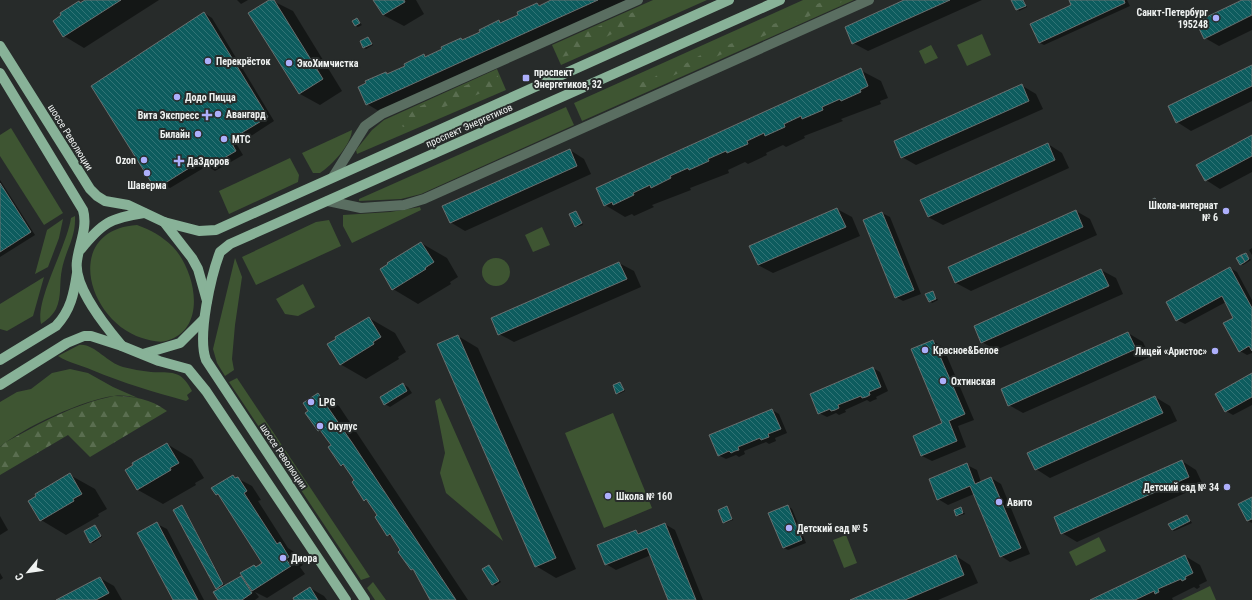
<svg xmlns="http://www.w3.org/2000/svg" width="1252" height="600" font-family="'Roboto Condensed',sans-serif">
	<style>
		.green { fill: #3e5532 }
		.forest { fill: url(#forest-firs) }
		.shadow { fill: #0007 }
		.building { fill: url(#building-back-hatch); stroke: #696f6f }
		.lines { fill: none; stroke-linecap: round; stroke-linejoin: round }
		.street { stroke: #5a6e61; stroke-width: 10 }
		.primary { stroke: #88b298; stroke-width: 10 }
		.poi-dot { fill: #adaffb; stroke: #272b2a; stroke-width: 1.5 }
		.labels { text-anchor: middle; stroke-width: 4; stroke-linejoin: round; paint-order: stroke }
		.poi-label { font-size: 10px; font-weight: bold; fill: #eff2f1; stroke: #272b2a; text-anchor: start }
		.street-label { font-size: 10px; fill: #eff2f1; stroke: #272b2a }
	</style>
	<defs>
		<pattern id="forest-firs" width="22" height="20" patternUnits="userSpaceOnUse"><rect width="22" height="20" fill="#3e5532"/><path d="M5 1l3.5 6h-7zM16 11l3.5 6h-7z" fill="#5a6e50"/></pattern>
		<pattern id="building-back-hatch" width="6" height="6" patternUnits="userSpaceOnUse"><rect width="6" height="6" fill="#0d5c5e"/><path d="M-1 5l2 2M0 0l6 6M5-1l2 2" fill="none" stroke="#317476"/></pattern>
	</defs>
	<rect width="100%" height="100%" fill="#272b2a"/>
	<!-- green -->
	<g class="green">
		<polygon points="653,0 707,0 561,65 552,45"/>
		<polygon points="803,0 854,0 582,121 574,103"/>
		<polygon points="982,34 991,55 967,66 957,45"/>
		<polygon points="931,45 938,58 925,64 919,51"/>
		<polygon points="497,69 506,90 357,154 356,150 372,130 384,120"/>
		<polygon points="566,107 574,125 421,194 401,199 359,201 359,199"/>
		<polygon points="11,128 63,213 44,225 0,156 0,135"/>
		<path d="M352,130C351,145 332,165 320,173H313L302,153Z"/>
		<polygon points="290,158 299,175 298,182 229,214 219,191"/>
		<polygon points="420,207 421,210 352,243 343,226 343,215 390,212"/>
		<path d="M75,216C76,238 66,249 62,269C59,282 62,297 56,309C52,316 47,320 41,324C35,300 67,246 71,218Z"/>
		<polygon points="63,219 59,238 48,267 35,274 47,230"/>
		<polygon points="329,220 341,246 256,285 242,257 316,222"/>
		<path d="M137,225C151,230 162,236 173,247C196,271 208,330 166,341C159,343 149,340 142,338C86,320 63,230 137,225Z"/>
		<polygon points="542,227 550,245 533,252 525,235"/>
		<polygon points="235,258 242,277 235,325 232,359 234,370 225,376 217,363 213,349"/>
		<circle cx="496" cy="272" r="14"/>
		<polygon points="44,277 33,316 7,331 0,329 0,304"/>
		<polygon points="303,284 315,307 298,316 285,314 276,299"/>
		<path d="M79,345C94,343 107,363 123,367C132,369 141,371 151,372C171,373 181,369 192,391L187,395L189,399L186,401C154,392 123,383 92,370C81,365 69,363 58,356Z"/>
		<path d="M70,369L88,373L113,387L138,398C130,396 122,395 114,396C85,399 22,428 0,447V402L17,392L31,389L52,373Z"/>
		<polygon points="237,378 370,577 361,580 229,382"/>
		<polygon points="440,398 503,541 446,493 440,473 445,453 435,401"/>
		<polygon points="613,413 652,508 604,528 565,433"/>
		<polygon points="846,535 857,563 844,568 833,540"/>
		<polygon points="1099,537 1106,551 1076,566 1069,552"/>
		<polygon points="373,582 386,600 375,600 367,588"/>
		<polygon points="1210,586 1216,600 1181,600"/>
	</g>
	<!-- forest -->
	<g class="forest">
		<polygon points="826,0 846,0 647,87 637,90 637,84 652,79 664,70 683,65 706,52 715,51"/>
		<polygon points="641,9 647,16 571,55 561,57 556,49 566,40"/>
		<path d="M493,73L498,76L495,88L433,111C424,120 416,120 406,129L402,126L414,109Z"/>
		<path d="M114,396C133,396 151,399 167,411L90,457L68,435L0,475V447L6,442C41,423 74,404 114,396Z"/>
	</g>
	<!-- shadow -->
	<g class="shadow">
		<polygon points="87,0 159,0 84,48 64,36 79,2 81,4"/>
		<polygon points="237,0 248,0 241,4"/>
		<polygon points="271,0 293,11 342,91 320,105 300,94"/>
		<polygon points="375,0 416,0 424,14 404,26 383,15"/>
		<polygon points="554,0 643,0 387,116 367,104 386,73 389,75 424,56 427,57 461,39 464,40 481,33 499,22 502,23 537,4 540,6"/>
		<polygon points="907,0 982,0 868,51 853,43"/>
		<polygon points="1012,0 1024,0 1027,7 1019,11"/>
		<polygon points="1070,0 1127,0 1130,6 1044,45 1040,43 1073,6"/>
		<polygon points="1244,0 1252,0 1252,30 1219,46 1205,38"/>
		<polygon points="204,13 212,18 274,121 237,145 243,155 215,171 207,166 170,188 152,181"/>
		<polygon points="357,20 362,25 358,27 356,26"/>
		<polygon points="368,38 373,45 366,49 364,48"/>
		<polygon points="1252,66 1252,101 1191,131 1177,122"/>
		<polygon points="860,70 881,81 888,98 880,101 881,104 841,119 843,121 804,136 805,138 786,147 783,145 766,153 767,155 748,164 745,162 728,170 729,173 690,188 691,190 652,205 654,207 634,216 632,214 625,217 605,205"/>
		<polygon points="1021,85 1036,94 1043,109 916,165 902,157"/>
		<polygon points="1252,137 1252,172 1220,189 1206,180"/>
		<polygon points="1048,144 1062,153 1069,168 943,225 928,217"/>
		<polygon points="570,150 584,159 591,174 465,231 450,222"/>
		<polygon points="0,180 35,235 0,257"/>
		<polygon points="1155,199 1160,205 1155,207 1153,206"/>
		<polygon points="837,209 852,217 860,236 773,273 758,265"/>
		<polygon points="1076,211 1090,219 1097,235 971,291 956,283 949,267"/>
		<polygon points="576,212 583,225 577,227 575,226"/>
		<polygon points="882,213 890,217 921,294 903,301 896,297"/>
		<polygon points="421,243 447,258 458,277 450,282 451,284 418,304 393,289"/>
		<polygon points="1252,248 1252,255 1249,250"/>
		<polygon points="1246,254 1251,260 1243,265 1241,264"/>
		<polygon points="619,263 634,271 641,287 514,342 499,334"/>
		<polygon points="1230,268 1237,272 1252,300 1252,353 1247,355 1240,351 1235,318 1226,302 1185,324 1177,320"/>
		<polygon points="1101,270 1116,278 1123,294 996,350 982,342"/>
		<polygon points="933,292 938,300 932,303 930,301"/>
		<polygon points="369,318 395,333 406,352 398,357 399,359 366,379 340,364"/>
		<polygon points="1128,333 1143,342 1150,357 1023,413 1009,405"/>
		<polygon points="458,336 478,348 576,569 556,578 536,566"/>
		<polygon points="933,341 943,347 974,420 958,426 966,447 932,461 922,456 914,436 944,424"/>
		<polygon points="873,368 880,372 888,391 876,397 877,399 874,400 870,402 867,400 845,410 846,412 839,415 836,413 827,417 819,413"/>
		<polygon points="1252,374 1252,405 1233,415 1226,411"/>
		<polygon points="620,383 625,391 619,394 617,393"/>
		<polygon points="403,384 408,387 412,393 390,407 385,404"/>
		<polygon points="318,394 339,406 468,600 432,600 422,586 424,585 417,572 411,569 393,538 388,535 370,503 365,500 347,468 341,465 324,434 319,431 307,413"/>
		<polygon points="1155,397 1170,406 1177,421 1050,478 1036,469"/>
		<polygon points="772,410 779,414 787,433 775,438 776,441 769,444 766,442 744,451 745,454 739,457 736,455 726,459 718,455"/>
		<polygon points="167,444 192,459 204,478 195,483 196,485 163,504 138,490"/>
		<polygon points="1182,461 1196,470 1203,485 1077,542 1062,533"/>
		<polygon points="967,465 977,470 981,482 991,478 1001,484 1030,554 1010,562 1001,556 974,494 948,505 938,499"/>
		<polygon points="70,475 95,489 107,509 98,514 99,516 66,535 41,520"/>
		<polygon points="233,476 252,486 261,500 258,501 288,548 294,552 303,565 300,567 305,574 267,598 255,592 259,597 255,600 219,600 220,590 174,511 182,507 184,508 225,586 241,577 246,580 264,563 221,498 217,495"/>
		<polygon points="1252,498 1252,523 1248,521 1239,504"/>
		<polygon points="788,506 792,509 806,543 788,550 784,548"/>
		<polygon points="727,508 733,520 725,523 723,522"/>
		<polygon points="961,508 965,514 959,516 957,515"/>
		<polygon points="0,516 8,530 0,535"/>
		<polygon points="1187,516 1192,523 1174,531 1172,530"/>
		<polygon points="157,524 167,529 204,600 174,600"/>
		<polygon points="665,524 675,530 703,600 669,600 651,555 616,570 606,564 636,531 641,534"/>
		<polygon points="95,526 102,537 93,543 91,542"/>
		<polygon points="956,556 970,565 978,583 938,600 852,600"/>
		<polygon points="1185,556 1200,565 1207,581 1199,585 1200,587 1197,589 1194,587 1172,598 1173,600 1092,600"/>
		<polygon points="489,566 501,582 495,586 484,569"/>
		<polygon points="0,573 3,578 0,580"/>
		<polygon points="100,578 114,586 122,600 58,600"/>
		<polygon points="310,588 324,596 327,600 295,600"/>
	</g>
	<!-- building -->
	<g class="building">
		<polygon points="85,0 121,0 63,37 53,21 61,15 60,13 79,1 80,3"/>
		<polygon points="269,0 274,0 323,79 299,94 248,13"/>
		<polygon points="373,0 404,0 405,2 383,15"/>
		<polygon points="551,0 598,0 366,105 358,87 366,83 365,81 386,72 387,74 405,66 404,64 424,54 425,57 442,49 441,47 461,38 462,40 480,32 479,30 499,20 500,23 518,15 517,12 537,3 539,6"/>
		<polygon points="904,0 950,0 852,44 845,27"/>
		<polygon points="1011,0 1023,0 1026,6 1016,10"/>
		<polygon points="1069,0 1124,0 1125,3 1039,43 1030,24 1071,5"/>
		<polygon points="1242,0 1252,0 1252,15 1204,39 1196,22"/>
		<polygon points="204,12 268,117 230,140 236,151 207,168 202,160 162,185 151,182 91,86"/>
		<polygon points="357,18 360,23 355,26 352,21"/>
		<polygon points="368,37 372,44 363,48 360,41"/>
		<polygon points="1252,65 1252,86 1176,123 1168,106"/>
		<polygon points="861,68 868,86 860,90 861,92 841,101 840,99 822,107 823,110 802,119 801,116 784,124 785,127 765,136 764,133 747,141 748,144 727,153 726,151 708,159 709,161 689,170 688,168 670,176 671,178 651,188 650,185 633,193 634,195 613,205 612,202 604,206 596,188"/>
		<polygon points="1022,84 1029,101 901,158 894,141"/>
		<polygon points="1252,135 1252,156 1205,181 1196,165"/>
		<polygon points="1048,143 1055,160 928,217 920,200"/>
		<polygon points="570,149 577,166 450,223 442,206"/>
		<polygon points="0,183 31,232 0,252"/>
		<polygon points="1155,198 1158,203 1152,207 1149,201"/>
		<polygon points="837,208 846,227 758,265 749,246"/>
		<polygon points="1076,210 1083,227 955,283 948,267"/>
		<polygon points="576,211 582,223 575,227 569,214"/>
		<polygon points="882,212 914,290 895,298 863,220"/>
		<polygon points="421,242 434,262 425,268 426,269 392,290 380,269 388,264 387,263"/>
		<polygon points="1246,253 1249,259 1245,262 1241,255"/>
		<polygon points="1241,255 1245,262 1240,265 1236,258"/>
		<polygon points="619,262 627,279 498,335 491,318"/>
		<polygon points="1230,267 1252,308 1252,351 1249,346 1239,352 1223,323 1233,318 1222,296 1176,321 1166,302"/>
		<polygon points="1101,269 1109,286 981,343 974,326"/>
		<polygon points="933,291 936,299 929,302 925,294"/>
		<polygon points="369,317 381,337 373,342 374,344 340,365 327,344 336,339 335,337"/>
		<polygon points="1128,332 1136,349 1008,406 1001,389"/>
		<polygon points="458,335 556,558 535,567 437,344"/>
		<polygon points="933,340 965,414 949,421 957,441 921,456 913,436 942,423 911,349"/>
		<polygon points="873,367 881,387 869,392 870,395 866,397 862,398 861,396 838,405 839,408 835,410 831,411 830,409 818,414 810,394"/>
		<polygon points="1252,373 1252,397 1225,412 1215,394"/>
		<polygon points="620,382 624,390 616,394 613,385"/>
		<polygon points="403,383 407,391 384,405 380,397"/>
		<polygon points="318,393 353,444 456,600 430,600 413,569 411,570 398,552 400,550 390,534 387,536 375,517 377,515 366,499 364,501 352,482 354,480 343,464 341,466 328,447 331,445 320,430 318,431 305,413 308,411 303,403"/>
		<polygon points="1155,396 1163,413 1035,470 1027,453"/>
		<polygon points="772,409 781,429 768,434 769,437 761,440 760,438 738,447 739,450 735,451 731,453 729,451 718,456 709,435"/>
		<polygon points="167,443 179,463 170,468 171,470 137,490 125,470 133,465 132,463"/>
		<polygon points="1182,460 1189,477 1061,534 1054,517"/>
		<polygon points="967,463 975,484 991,477 1021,548 1000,557 970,486 937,500 929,479"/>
		<polygon points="70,473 82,494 73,499 74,501 40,521 28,501 36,496 35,494"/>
		<polygon points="233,475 235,478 238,477 247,491 244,493 277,544 280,542 289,557 286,559 291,566 252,591 240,573 254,565 256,567 262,563 218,494 216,495 211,488"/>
		<polygon points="1252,497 1252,519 1247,521 1238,504"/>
		<polygon points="182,505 223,584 216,589 173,510"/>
		<polygon points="788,505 802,540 783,548 768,513"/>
		<polygon points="727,506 732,519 723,523 718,510"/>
		<polygon points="961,507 963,513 956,516 954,510"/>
		<polygon points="1187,515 1190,521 1172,530 1168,524"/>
		<polygon points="157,522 198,600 173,600 143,544 137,533"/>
		<polygon points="665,523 696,600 668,600 647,548 605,565 597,545 636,530 638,534"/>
		<polygon points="95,525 101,536 90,543 84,531"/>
		<polygon points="956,555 964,575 905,600 850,600"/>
		<polygon points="1185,555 1193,573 1185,577 1186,579 1182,581 1181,579 1158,589 1159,592 1155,594 1154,591 1135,600 1090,600"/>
		<polygon points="489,565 499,581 492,585 482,569"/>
		<polygon points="241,576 252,593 242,600 218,600 213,592"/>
		<polygon points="100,577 109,593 96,600 56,600"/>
		<polygon points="310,587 318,600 294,600 293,598"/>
	</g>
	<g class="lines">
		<!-- street -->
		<g class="street">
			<polyline points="333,177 365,126 382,114 638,0"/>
			<polyline points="328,201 361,208 404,205 424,199 869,0"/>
		</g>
		<!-- primary -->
		<g class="primary">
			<polyline points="0,46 90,189 97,196 105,201 128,205 164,222 192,258 198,269 207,301"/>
			<path d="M0,73L83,210C88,227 79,244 77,261C73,287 106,327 122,346"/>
			<polyline points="164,222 199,231 216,230 729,0"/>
			<path d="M81,249C102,223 110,218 144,213"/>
			<polyline points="143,354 180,343 204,319"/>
			<path d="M0,360L56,326C71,310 74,293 77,273"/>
			<polyline points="0,385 67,343 84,336 91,336 122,346 159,361 188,369 206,391 346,600"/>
			<path d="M365,600L206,360C197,336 211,276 220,252L230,244L780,0"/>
		</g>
	</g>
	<!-- markers -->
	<g class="poi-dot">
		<circle cx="1216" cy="18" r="4"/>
		<circle cx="208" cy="61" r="4"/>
		<circle cx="289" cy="63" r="4"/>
		<rect x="522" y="74" width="8" height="8" rx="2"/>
		<circle cx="177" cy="97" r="4"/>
		<circle cx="218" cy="114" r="4"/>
		<path d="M205 109h4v4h4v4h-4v4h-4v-4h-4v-4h4z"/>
		<circle cx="198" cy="134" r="4"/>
		<circle cx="224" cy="139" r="4"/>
		<circle cx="144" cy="160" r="4"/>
		<path d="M177 155h4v4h4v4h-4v4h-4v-4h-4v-4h4z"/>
		<circle cx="147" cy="173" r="4"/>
		<circle cx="1226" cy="211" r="4"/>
		<circle cx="925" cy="350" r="4"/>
		<circle cx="1215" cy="351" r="4"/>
		<circle cx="943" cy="381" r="4"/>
		<circle cx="311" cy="402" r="4"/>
		<circle cx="320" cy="426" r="4"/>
		<circle cx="1227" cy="487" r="4"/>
		<circle cx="608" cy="496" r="4"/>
		<circle cx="999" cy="502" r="4"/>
		<circle cx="789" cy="528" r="4"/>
		<circle cx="283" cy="558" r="4"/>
	</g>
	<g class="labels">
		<!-- poi labels -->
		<g class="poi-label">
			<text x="1208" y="16" text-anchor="end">Санкт-Петербург<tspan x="1208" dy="12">195248</tspan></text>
			<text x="216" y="65">Перекрёсток</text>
			<text x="297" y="67">ЭкоХимчистка</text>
			<text x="534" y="76">проспект<tspan x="534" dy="12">Энергетиков, 32</tspan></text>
			<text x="185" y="101">Додо Пицца</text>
			<text x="226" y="118">Авангард</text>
			<text x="199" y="119" text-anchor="end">Вита Экспресс</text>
			<text x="190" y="138" text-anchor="end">Билайн</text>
			<text x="232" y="143">МТС</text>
			<text x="136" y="164" text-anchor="end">Ozon</text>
			<text x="187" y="165">ДаЗдоров</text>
			<text x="147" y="189" text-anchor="middle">Шаверма</text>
			<text x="1218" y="209" text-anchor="end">Школа-интернат<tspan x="1218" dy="12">№ 6</tspan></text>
			<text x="933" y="354">Красное&amp;Белое</text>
			<text x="1207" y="355" text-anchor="end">Лицей «Аристос»</text>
			<text x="951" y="385">Охтинская</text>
			<text x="319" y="406">LPG</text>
			<text x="328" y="430">Окулус</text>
			<text x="1219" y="491" text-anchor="end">Детский сад № 34</text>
			<text x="616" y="500">Школа № 160</text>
			<text x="1007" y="506">Авито</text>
			<text x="797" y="532">Детский сад № 5</text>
			<text x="291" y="562">Диора</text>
		</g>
		<!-- street labels -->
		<g class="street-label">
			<text transform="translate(469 125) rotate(-24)" y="4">проспект Энергетиков</text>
			<text transform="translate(71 137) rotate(58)" y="4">шоссе Революции</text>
			<text transform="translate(284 456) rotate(56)" y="4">шоссе Революции</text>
		</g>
	</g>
	<!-- north arrow -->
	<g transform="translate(28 572) rotate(241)" stroke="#272b2a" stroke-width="3" paint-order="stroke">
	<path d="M0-3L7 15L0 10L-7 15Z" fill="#eff2f1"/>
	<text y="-6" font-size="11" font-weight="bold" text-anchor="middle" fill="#eff2f1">С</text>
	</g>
</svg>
